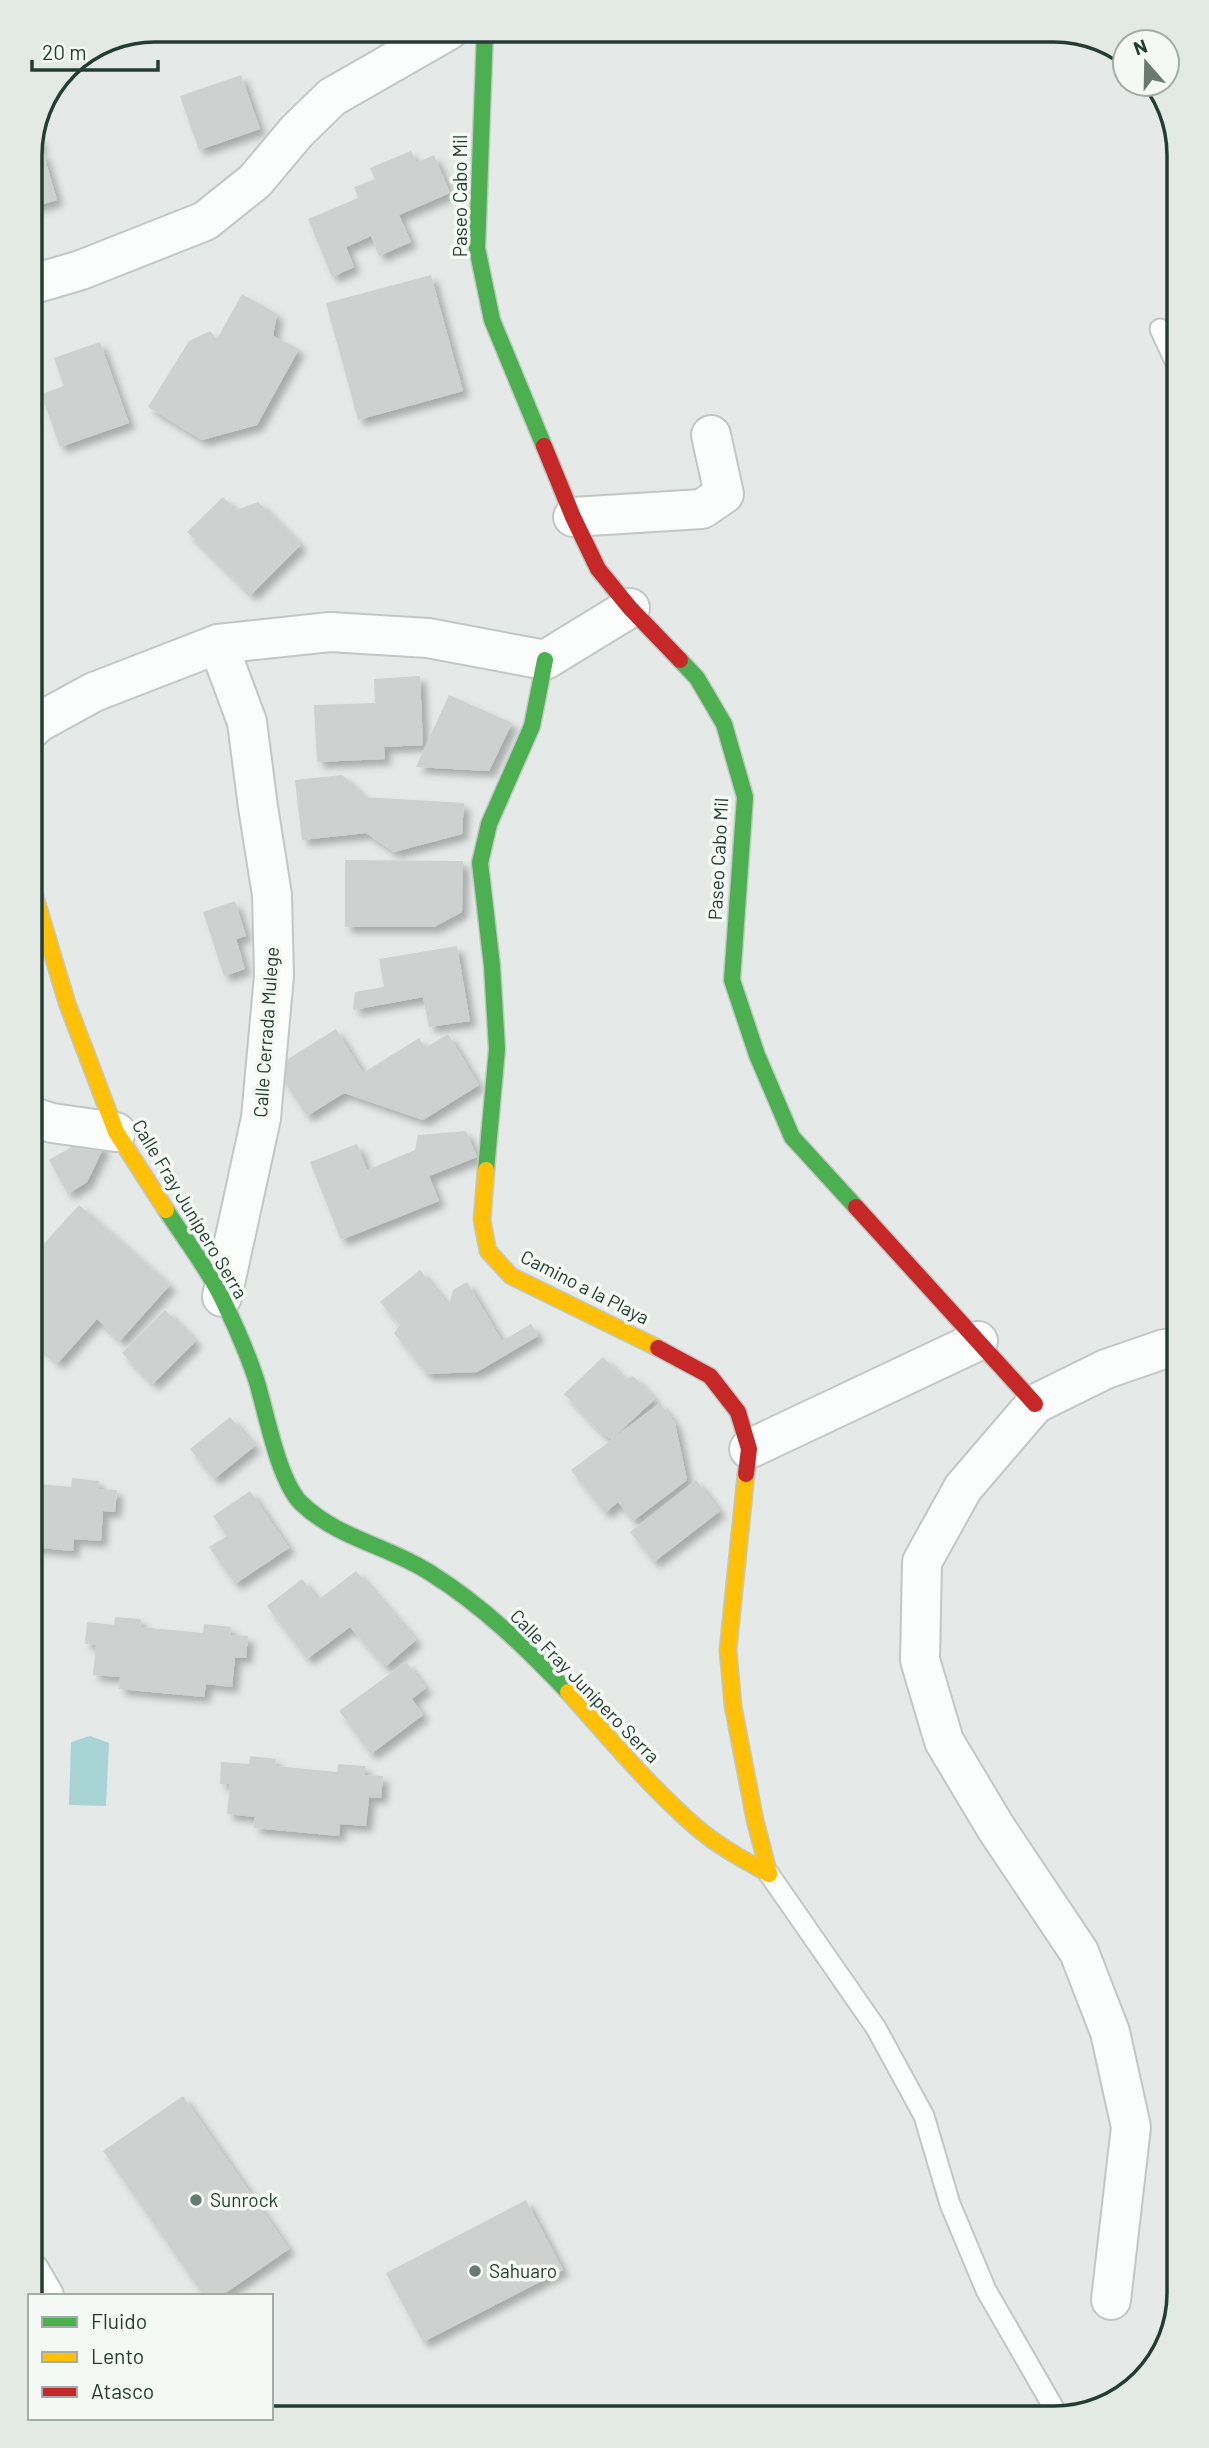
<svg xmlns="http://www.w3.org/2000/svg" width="1209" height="2448" font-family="Barlow,sans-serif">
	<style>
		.water { fill: #a8d4d6 }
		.building { fill: #cdd1cf; filter: url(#shadow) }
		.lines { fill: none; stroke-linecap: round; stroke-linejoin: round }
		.lane-casing { stroke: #c2c7c5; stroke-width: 23 }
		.street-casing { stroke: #c2c7c5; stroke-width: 42 }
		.fast-casing { stroke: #c1c8c5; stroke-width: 19 }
		.slow-casing { stroke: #c1c8c5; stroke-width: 19 }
		.jam-casing { stroke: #c1c8c5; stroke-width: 19 }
		.lane { stroke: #fbfcfc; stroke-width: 19 }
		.street { stroke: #fbfcfc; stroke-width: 38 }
		.fast { stroke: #4caf50; stroke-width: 16 }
		.slow { stroke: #ffc107; stroke-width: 16 }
		.jam { stroke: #c62828; stroke-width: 16 }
		.poi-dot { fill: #687a73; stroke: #f4f9f6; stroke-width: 2.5 }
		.labels { text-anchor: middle; stroke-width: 7; stroke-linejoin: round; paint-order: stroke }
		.street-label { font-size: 19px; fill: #243d34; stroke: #f4f9f6 }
		.poi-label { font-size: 19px; fill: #243d34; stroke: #f4f9f6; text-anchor: start }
		.rim { fill: none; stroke: #243d34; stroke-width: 3.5 }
	</style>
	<defs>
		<filter id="shadow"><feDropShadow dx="6" dy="6" stdDeviation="3.5" flood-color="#0004"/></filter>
	</defs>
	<rect width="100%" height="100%" fill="#e5eae8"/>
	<!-- water -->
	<polygon class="water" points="90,1736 109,1743 106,1806 69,1805 71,1742"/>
	<!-- building -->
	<g class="building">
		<polygon points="241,75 260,129 199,150 180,96"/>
		<polygon points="37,132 42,148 30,152 30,147"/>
		<polygon points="411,151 416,163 434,155 450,193 399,215 411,242 379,256 371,236 346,247 354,267 332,277 308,219 358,198 354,187 375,179 370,168"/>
		<polygon points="43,152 57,200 30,208 30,156"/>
		<polygon points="431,275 463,391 358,420 326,303"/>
		<polygon points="242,294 277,314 273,336 299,349 257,425 202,440 148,407 189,341 210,331 217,339"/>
		<polygon points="100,342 129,423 60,447 41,394 64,386 54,358"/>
		<polygon points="223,497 236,510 258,502 301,545 251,595 187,532"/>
		<polygon points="420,676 423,745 384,747 385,759 317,762 314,705 375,703 374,679"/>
		<polygon points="449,695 512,723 489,771 416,767"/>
		<polygon points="342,775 364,797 464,803 462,834 394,852 366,833 302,840 295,780"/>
		<polygon points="345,860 463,861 462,912 434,927 345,927"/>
		<polygon points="235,901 246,936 236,939 245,969 224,976 203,912"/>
		<polygon points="457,946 470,1021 429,1027 423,997 353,1010 355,992 384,987 379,959"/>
		<polygon points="336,1029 363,1073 419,1038 425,1048 448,1034 479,1085 423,1120 344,1093 307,1116 275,1067"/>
		<polygon points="466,1131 477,1157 429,1176 439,1201 341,1240 310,1162 357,1144 367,1170 415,1150 418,1135"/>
		<polygon points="87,1138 104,1147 87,1182 68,1194 49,1160"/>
		<polygon points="79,1205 170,1285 120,1341 97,1319 58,1363 30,1338 30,1259"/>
		<polygon points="420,1270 449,1306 453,1290 467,1282 502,1341 531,1324 538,1336 477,1372 427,1374 394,1333 400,1325 380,1302"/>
		<polygon points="165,1310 196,1341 153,1384 122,1353"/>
		<polygon points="603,1357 624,1379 633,1376 655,1399 614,1437 660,1403 675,1423 687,1480 633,1521 618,1502 605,1513 571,1470 613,1439 603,1435 564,1394"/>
		<polygon points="230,1417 255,1446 214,1479 190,1449"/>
		<polygon points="72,1478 99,1481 98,1489 117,1490 115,1512 103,1511 101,1541 74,1539 73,1551 30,1547 30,1483 71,1487"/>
		<polygon points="696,1480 720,1511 654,1562 630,1532"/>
		<polygon points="250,1491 289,1548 235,1584 209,1547 227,1536 213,1516"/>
		<polygon points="356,1571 416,1640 385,1667 350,1627 307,1659 267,1606 302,1579 318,1600"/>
		<polygon points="115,1617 141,1619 140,1627 203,1633 204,1624 231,1627 230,1635 248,1636 246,1658 235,1657 232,1687 206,1684 204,1697 119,1689 120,1677 93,1675 96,1645 85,1644 87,1622 114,1625"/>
		<polygon points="406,1662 426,1688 412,1699 423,1715 371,1754 339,1711"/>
		<polygon points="250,1756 276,1759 275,1766 337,1772 338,1764 365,1766 365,1775 383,1776 381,1798 369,1797 366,1826 340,1824 339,1836 254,1828 255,1817 227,1814 230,1784 220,1784 221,1762 249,1764"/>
		<polygon points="183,2096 289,2249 221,2296 204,2296 103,2151"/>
		<polygon points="526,2200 563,2270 423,2342 386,2273"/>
		<polygon points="1167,2329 1158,2363 1139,2379"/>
	</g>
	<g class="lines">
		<defs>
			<g id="lane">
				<polyline points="1160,329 1179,370"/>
				<polyline points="769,1874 876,2028 924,2116 950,2204 986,2290 1059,2417"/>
			</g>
			<g id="street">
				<polyline points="30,285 81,270 205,221 255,181 297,131 332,97 449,30"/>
				<polyline points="573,517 702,509 724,494 711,435"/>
				<polyline points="218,644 247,722 258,807 272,895 274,976 261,1118 222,1297"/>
				<polyline points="30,730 39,722 94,692 218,644 330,632 428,638 545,660 630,608"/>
				<polyline points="30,1116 52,1123 116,1132"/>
				<polyline points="749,1449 978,1341"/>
				<polyline points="30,2272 44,2296"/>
				<polyline points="1111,2300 1131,2127 1110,2032 1079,1952 996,1828 944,1741 920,1660 922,1562 963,1488 1035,1404 1106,1369 1164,1349 1179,1347"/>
			</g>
			<g id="fast">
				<polyline points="485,30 477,248 492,320 544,446"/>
				<polyline points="680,660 697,678 724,724 745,797 732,980 757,1055 792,1137 856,1207"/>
				<polyline points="486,1170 497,1049 492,966 480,863 489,824 532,726 545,660"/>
				<path d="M166,1210C184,1238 209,1270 223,1300C235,1325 247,1352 256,1379C266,1411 278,1480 301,1503C338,1539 390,1546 432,1574C483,1606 527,1649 568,1692"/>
			</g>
			<g id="slow">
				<polyline points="30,880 67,1003 116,1132 166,1210"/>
				<polyline points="486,1170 482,1220 488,1251 511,1276 658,1348"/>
				<polyline points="746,1474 728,1650 733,1706 755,1820 769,1874"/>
				<path d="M568,1692C609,1738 649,1786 696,1827C718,1846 744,1860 769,1874"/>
			</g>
			<g id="jam">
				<polyline points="544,446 573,517 598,569 630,608 680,660"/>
				<polyline points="856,1207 1035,1404"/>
				<polyline points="658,1348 710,1376 738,1412 749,1449 746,1474"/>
			</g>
		</defs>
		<!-- lane casing -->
		<use href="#lane" class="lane-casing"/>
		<!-- street casing -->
		<use href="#street" class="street-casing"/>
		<!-- fast casing -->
		<use href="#fast" class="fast-casing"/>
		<!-- slow casing -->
		<use href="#slow" class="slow-casing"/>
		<!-- jam casing -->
		<use href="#jam" class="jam-casing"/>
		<!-- lane -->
		<use href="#lane" class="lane"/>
		<!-- street -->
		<use href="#street" class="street"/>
		<!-- fast -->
		<use href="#fast" class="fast"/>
		<!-- slow -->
		<use href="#slow" class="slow"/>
		<!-- jam -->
		<use href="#jam" class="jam"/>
	</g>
	<!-- markers -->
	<g class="poi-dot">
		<circle cx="196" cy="2200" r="7"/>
		<circle cx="475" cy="2271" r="7"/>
	</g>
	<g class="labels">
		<!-- street labels -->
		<g class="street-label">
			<text transform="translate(460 196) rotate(-90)" y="7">Paseo Cabo Mil</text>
			<text transform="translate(718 859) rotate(-87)" y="7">Paseo Cabo Mil</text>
			<text transform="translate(266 1032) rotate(-86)" y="7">Calle Cerrada Mulege</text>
			<text transform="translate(190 1209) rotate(59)" y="7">Calle Fray Junípero Serra</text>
			<text transform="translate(585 1287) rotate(27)" y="7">Camino a la Playa</text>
			<text transform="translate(585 1686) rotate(46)" y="7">Calle Fray Junípero Serra</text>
		</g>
		<!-- poi labels -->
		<g class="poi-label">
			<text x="210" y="2207">Sunrock</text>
			<text x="489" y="2278">Sahuaro</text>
		</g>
	</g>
	<!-- crop -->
	<path d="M0 0H1209V2448H0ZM155 42H1054A113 113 0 0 1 1167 155V2293A113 113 0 0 1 1054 2406H155A113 113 0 0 1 42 2293V155A113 113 0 0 1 155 42Z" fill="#e3eae6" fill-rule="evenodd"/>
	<path class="rim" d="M155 42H1054A113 113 0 0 1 1167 155V2293A113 113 0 0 1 1054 2406H155A113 113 0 0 1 42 2293V155A113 113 0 0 1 155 42Z"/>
	<!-- legend -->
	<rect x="28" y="2294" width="245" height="126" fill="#f4f9f6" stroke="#a1aea8" stroke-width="2"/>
	<rect x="42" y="2317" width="35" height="10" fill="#4caf50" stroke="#a1aea8" stroke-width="2"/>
	<text x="91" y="2329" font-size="21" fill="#243d34">Fluido</text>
	<rect x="42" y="2352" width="35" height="10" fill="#ffc107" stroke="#a1aea8" stroke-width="2"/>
	<text x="91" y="2364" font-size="21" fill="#243d34">Lento</text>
	<rect x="42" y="2387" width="35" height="10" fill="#c62828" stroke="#a1aea8" stroke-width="2"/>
	<text x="91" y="2399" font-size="21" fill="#243d34">Atasco</text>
	<!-- north arrow -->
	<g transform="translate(1146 63) rotate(340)"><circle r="33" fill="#f4f9f6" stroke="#a1aea8" stroke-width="2"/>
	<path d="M0-5L12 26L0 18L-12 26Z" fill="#687a73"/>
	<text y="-10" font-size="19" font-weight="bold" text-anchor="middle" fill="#243d34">N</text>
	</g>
	<!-- scale -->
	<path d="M32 60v10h126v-10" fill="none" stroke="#243d34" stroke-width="3.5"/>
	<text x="42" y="60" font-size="21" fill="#243d34" stroke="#f4f9f6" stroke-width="5" paint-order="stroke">20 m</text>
</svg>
